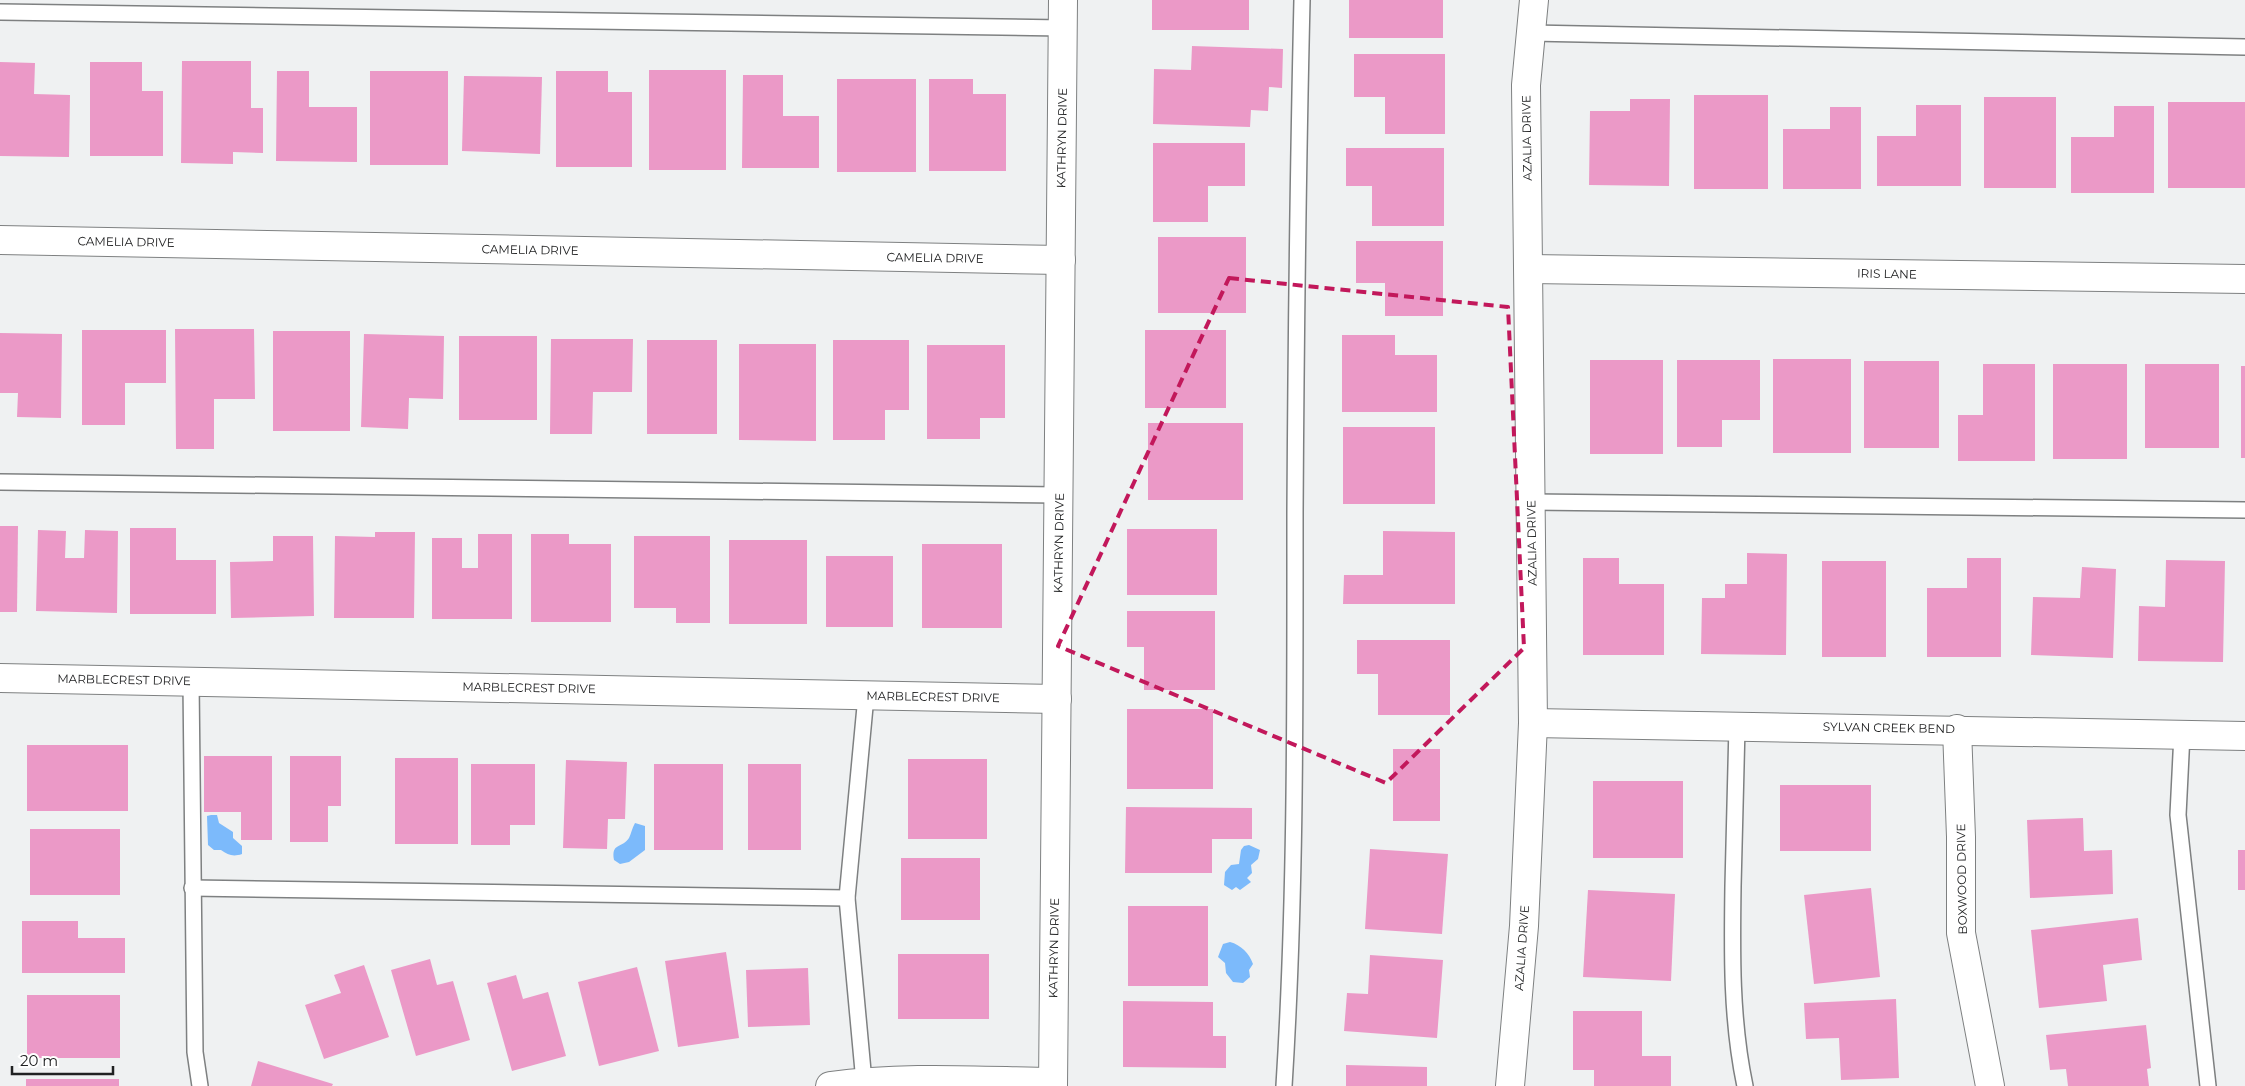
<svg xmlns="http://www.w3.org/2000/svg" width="2245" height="1086" font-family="Montserrat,sans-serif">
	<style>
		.water { fill: #7cbafb }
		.building { fill: #eb99c7 }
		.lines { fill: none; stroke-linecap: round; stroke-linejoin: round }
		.lane-casing { stroke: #7e8081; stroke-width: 18 }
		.street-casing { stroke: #7e8081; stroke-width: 30 }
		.lane { stroke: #fff; stroke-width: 15 }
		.street { stroke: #fff; stroke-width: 28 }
		.marked { fill: none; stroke: #c2185b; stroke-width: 4; stroke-dasharray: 10 6; stroke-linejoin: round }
		.labels { text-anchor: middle; stroke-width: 4; stroke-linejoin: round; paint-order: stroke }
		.street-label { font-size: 12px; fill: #202122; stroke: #fff }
	</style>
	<rect width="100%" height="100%" fill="#eff1f2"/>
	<!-- water -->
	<g class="water">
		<path d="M211,815H217L219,823L233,832V838L242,846V854C233,857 228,855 221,850H214L208,845L207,816Z"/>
		<path d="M635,823L645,826V850L629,862L620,864L614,860C611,842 622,849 629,838C631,834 632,828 635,823Z"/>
		<polygon points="1249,845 1260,850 1258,859 1251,865 1252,873 1247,878 1251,882 1240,890 1236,887 1232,890 1224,885 1225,872 1231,865 1239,864 1241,850 1244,846"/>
		<path d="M1230,942C1241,945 1249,953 1253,964L1249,970L1250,977L1243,983L1233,982L1226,973L1225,963L1218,957L1223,944Z"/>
	</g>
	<!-- building -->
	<g class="building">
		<rect x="1152" y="0" width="97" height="30"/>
		<rect x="1349" y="0" width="94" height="38"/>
		<polygon points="1192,46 1283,49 1282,88 1269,87 1268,111 1251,110 1250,127 1153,124 1154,69 1191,70"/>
		<polygon points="1354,54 1445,54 1445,134 1385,134 1385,97 1354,97"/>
		<polygon points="182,61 251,61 251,108 263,108 263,153 233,152 233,164 181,163"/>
		<polygon points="0,62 35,63 34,94 70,95 69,157 0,156"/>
		<polygon points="90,62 142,62 142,91 163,91 163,156 90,156"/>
		<rect x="649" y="70" width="77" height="100"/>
		<polygon points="277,71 309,71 309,107 357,107 357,162 276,161"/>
		<rect x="370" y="71" width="78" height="94"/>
		<polygon points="556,71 608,71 608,92 632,92 632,167 556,167"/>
		<polygon points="743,75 783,75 783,116 819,116 819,168 742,168"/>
		<polygon points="464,76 542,77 540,154 462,151"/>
		<rect x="837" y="79" width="79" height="93"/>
		<polygon points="929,79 973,79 973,94 1006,94 1006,171 929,171"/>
		<rect x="1694" y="95" width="74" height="94"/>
		<rect x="1984" y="97" width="72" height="91"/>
		<polygon points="1630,99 1670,99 1669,186 1589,185 1590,111 1630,111"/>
		<rect x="2168" y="102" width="77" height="86"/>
		<polygon points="1916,105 1961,105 1961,186 1877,186 1877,136 1916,136"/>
		<polygon points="2114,106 2154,106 2154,193 2071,193 2071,137 2114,137"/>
		<polygon points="1830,107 1861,107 1861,189 1783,189 1783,129 1830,129"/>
		<polygon points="1153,143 1245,143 1245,186 1208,186 1208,222 1153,222"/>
		<polygon points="1346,148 1444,148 1444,226 1372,226 1372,186 1346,186"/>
		<rect x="1158" y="237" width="88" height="76"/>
		<polygon points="1356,241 1443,241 1443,316 1385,316 1385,283 1356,283"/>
		<polygon points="175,329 254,329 255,399 214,399 214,449 176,449"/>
		<polygon points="82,330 166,330 166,383 125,383 125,425 82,425"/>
		<rect x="1145" y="330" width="81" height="78"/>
		<rect x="273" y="331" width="77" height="100"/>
		<polygon points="0,333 62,334 61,418 17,417 18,393 0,393"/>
		<polygon points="364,334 444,336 443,399 409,398 408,429 361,427"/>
		<polygon points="1342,335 1395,335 1395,355 1437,355 1437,412 1342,412"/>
		<rect x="459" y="336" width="78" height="84"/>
		<polygon points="551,339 633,339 632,392 593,392 592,434 550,434"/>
		<rect x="647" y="340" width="70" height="94"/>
		<polygon points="833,340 909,340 909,410 885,410 885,440 833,440"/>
		<polygon points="739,344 816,344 816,441 739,440"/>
		<polygon points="927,345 1005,345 1005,418 980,418 980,439 927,439"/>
		<rect x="1773" y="359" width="78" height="94"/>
		<rect x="1590" y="360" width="73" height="94"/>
		<polygon points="1677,360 1760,360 1760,420 1722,420 1722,447 1677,447"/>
		<rect x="1864" y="361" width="75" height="87"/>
		<polygon points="1983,364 2035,364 2035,461 1958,461 1958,415 1983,415"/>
		<rect x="2053" y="364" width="74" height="95"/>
		<rect x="2145" y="364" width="74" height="84"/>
		<rect x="2241" y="366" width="4" height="92"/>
		<rect x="1148" y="423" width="95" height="77"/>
		<rect x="1343" y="427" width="92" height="77"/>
		<polygon points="0,526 18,526 17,612 0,612"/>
		<polygon points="130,528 176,528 176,560 216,560 216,614 130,614"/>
		<rect x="1127" y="529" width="90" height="66"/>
		<polygon points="38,530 66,531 65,558 84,558 85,530 118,531 117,613 36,611"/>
		<polygon points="1383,531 1455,532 1455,604 1343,604 1344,575 1383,575"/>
		<polygon points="375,532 415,532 414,618 334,618 335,536 375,537"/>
		<polygon points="478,534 512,534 512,619 432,619 432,538 462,538 462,568 478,568"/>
		<polygon points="531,534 569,534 569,544 611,544 611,622 531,622"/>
		<polygon points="273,536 313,536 314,616 231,618 230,562 273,561"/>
		<polygon points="634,536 710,536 710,623 676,623 676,608 634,608"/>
		<rect x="729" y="540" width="78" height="84"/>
		<rect x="922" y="544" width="80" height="84"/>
		<polygon points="1747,553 1787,554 1786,655 1701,654 1702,598 1725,598 1725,584 1747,584"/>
		<rect x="826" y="556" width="67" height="71"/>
		<polygon points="1583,558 1619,558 1619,584 1664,584 1664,655 1583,655"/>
		<polygon points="1967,558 2001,558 2001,657 1927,657 1927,588 1967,588"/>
		<polygon points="2166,560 2225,561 2223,662 2138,661 2139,606 2165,607"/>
		<rect x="1822" y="561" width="64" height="96"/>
		<polygon points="2082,567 2116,569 2113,658 2031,655 2033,597 2080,598"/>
		<polygon points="1127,611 1215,611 1215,690 1144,690 1144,647 1127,647"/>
		<polygon points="1357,640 1450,640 1450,715 1378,715 1378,674 1357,674"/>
		<rect x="1127" y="709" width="86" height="80"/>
		<rect x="27" y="745" width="101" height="66"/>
		<rect x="1393" y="749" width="47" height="72"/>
		<polygon points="204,756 272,756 272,840 241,840 241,812 204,812"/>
		<polygon points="290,756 341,756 341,806 328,806 328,842 290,842"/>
		<rect x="395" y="758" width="63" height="86"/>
		<rect x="908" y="759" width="79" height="80"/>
		<polygon points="566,760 627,762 625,819 608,819 607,849 563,848"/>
		<polygon points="471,764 535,764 535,825 510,825 510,845 471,845"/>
		<rect x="654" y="764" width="69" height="86"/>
		<rect x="748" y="764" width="53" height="86"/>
		<rect x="1593" y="781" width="90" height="77"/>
		<rect x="1780" y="785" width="91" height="66"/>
		<polygon points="1126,807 1252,808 1252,839 1212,839 1212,873 1125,873"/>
		<polygon points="2083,818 2084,851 2112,850 2113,894 2030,898 2027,820"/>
		<rect x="30" y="829" width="90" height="66"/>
		<polygon points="1370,849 1448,854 1442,934 1365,929"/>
		<rect x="2238" y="850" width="7" height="40"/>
		<rect x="901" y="858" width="79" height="62"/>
		<polygon points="1871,888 1880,977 1814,984 1804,895"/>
		<polygon points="1588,890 1675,894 1671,981 1583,977"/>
		<rect x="1128" y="906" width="80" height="80"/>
		<polygon points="2138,918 2142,960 2103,965 2107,1001 2039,1008 2031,930"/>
		<polygon points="22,921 78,921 78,938 125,938 125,973 22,973"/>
		<polygon points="726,952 739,1038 678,1047 665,961"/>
		<rect x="898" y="954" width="91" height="65"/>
		<polygon points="1370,955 1443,960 1437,1038 1344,1031 1347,993 1368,994"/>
		<polygon points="430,959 437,985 453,981 470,1040 416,1056 391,970"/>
		<polygon points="364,965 389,1037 324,1059 305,1005 341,993 334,975"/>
		<polygon points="637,967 659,1051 599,1066 578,982"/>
		<polygon points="808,968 810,1025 748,1027 746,970"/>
		<polygon points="516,975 523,999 548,992 566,1056 512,1071 487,983"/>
		<rect x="27" y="995" width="93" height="63"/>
		<polygon points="1896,999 1899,1078 1841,1080 1839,1038 1806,1039 1804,1003"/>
		<polygon points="1123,1001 1213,1002 1213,1036 1226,1036 1226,1068 1123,1067"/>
		<polygon points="1573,1011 1642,1011 1642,1056 1671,1056 1671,1086 1594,1086 1594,1070 1573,1070"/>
		<polygon points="2146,1025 2151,1068 2147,1069 2149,1086 2068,1086 2066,1069 2050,1070 2046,1035"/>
		<polygon points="258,1061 333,1084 332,1086 251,1086"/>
		<polygon points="1346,1065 1427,1067 1427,1086 1346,1086"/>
		<rect x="26" y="1079" width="93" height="7"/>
	</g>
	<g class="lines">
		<defs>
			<g id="lane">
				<polyline points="0,12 1063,28"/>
				<polyline points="1531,33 2245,47"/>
				<polyline points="0,482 1059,495"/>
				<polyline points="1531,502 2245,510"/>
				<polyline points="191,681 195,1052 200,1086"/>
				<path d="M1737,726C1736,779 1734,832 1733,886C1732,953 1731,1020 1745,1086"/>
				<polyline points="2182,734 2178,815 2208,1086"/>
				<polyline points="192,888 847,898"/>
				<polyline points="864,1082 847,898 866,696"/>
				<path d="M1284,1086C1296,895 1295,704 1295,513C1296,342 1298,171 1302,0"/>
			</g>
			<g id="street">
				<polyline points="0,240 1061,260"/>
				<polyline points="1529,269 2245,279"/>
				<polyline points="0,678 1057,699"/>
				<polyline points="1533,723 2245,736"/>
				<polyline points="1957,729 1961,837 1961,933 1990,1086"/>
				<path d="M830,1086C904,1076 979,1081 1053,1082"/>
				<polyline points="1053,1086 1063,0"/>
				<polyline points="1510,1086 1524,926 1533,723 1526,85 1534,0"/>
			</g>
		</defs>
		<!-- lane casing -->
		<use href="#lane" class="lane-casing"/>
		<!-- street casing -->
		<use href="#street" class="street-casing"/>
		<!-- lane -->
		<use href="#lane" class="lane"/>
		<!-- street -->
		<use href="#street" class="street"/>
	</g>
	<!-- marked area -->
	<path class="marked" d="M1229,278L1508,307L1524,648L1386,783L1058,646Z"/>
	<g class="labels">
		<!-- street labels -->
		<g class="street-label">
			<text transform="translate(1062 138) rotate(-89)" y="4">KATHRYN DRIVE</text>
			<text transform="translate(1527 138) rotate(-91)" y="4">AZALIA DRIVE</text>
			<text transform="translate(126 242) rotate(1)" y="4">CAMELIA DRIVE</text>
			<text transform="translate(530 250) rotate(1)" y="4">CAMELIA DRIVE</text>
			<text transform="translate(935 258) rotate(1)" y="4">CAMELIA DRIVE</text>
			<text transform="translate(1887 274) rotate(1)" y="4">IRIS LANE</text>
			<text transform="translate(1059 543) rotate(-89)" y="4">KATHRYN DRIVE</text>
			<text transform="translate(1532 543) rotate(-91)" y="4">AZALIA DRIVE</text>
			<text transform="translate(124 680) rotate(1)" y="4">MARBLECREST DRIVE</text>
			<text transform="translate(529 688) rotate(1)" y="4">MARBLECREST DRIVE</text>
			<text transform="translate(933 697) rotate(1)" y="4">MARBLECREST DRIVE</text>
			<text transform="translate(1889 728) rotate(1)" y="4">SYLVAN CREEK BEND</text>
			<text transform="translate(1962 879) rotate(-91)" y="4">BOXWOOD DRIVE</text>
			<text transform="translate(1054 948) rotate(-89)" y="4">KATHRYN DRIVE</text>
			<text transform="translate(1522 948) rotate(-86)" y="4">AZALIA DRIVE</text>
		</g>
	</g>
	<!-- scale -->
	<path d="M12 1066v8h101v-8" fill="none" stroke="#202122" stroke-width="2.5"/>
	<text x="20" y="1066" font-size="15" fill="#202122" stroke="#ffffff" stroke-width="4" paint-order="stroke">20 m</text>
</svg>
